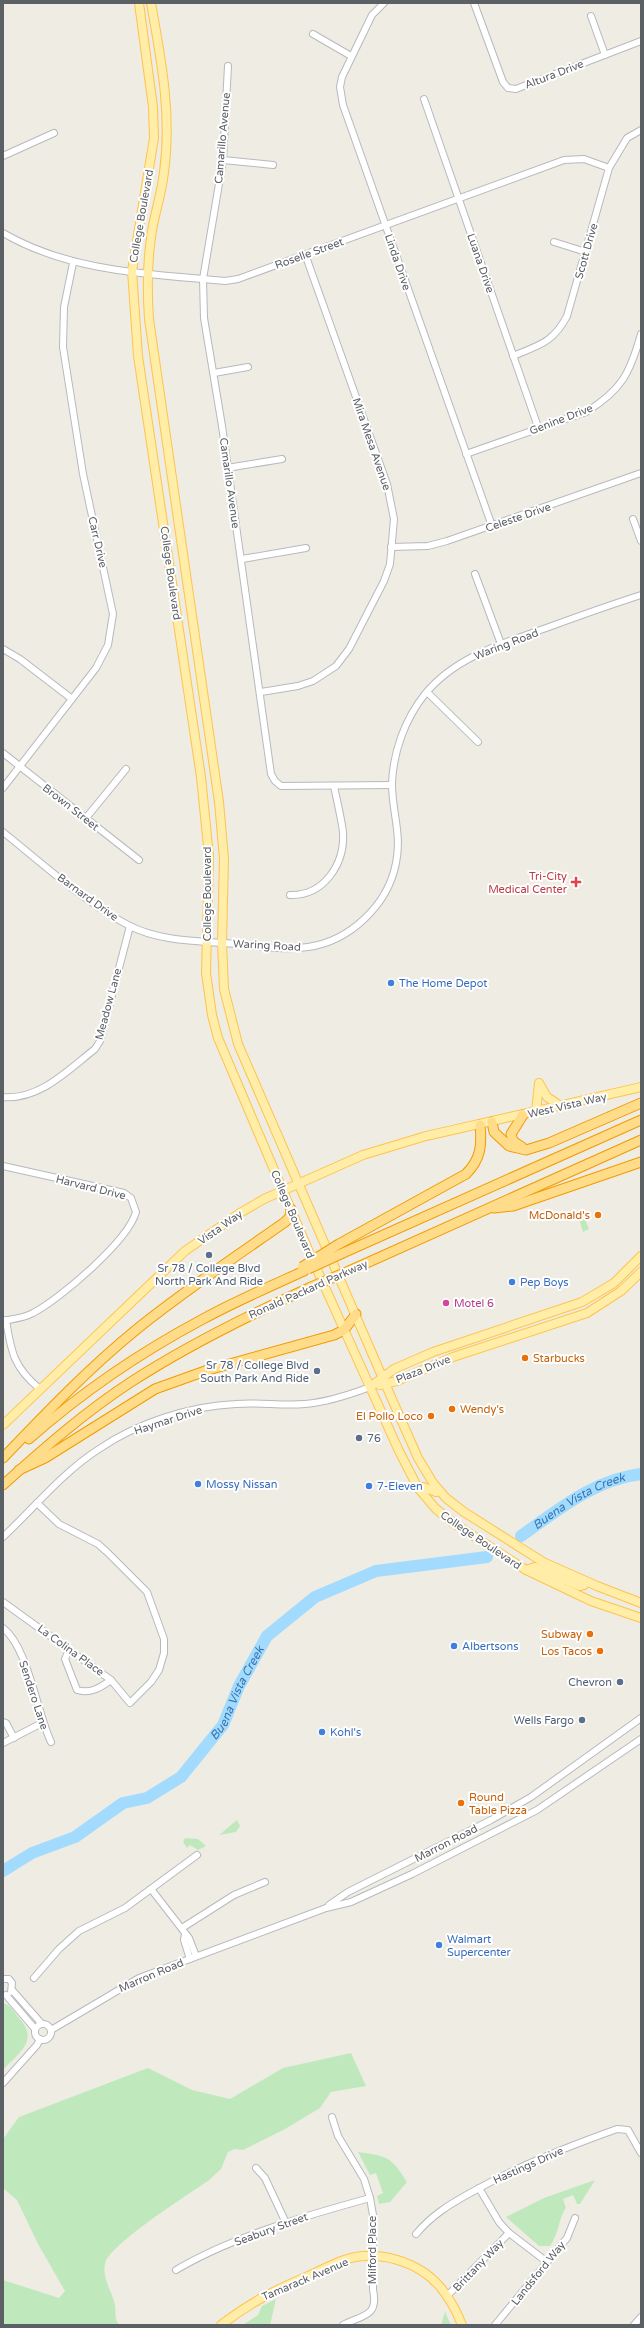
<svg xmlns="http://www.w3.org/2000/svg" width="644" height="2328" font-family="'Varela Round',sans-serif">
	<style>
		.green { fill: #bfe9bd }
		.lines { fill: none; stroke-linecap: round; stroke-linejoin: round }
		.river { stroke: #a3dbff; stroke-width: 12 }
		.minor-casing { stroke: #b6babe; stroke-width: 8 }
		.major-casing { stroke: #fec44d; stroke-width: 10 }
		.highway-casing { stroke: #f29b00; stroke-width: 11 }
		.minor { stroke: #fff; stroke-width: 6 }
		.major { stroke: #ffeda8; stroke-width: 8 }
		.highway { stroke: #ffdc8a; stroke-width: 9 }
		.highway-bridge-casing { stroke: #f29b00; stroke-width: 11; stroke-linecap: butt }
		.highway-bridge { stroke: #ffdc8a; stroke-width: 9 }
		.health-dot { fill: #e0444e; stroke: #fff; stroke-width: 1.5 }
		.shop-dot { fill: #3f7fe0; stroke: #fff; stroke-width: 1.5 }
		.food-dot { fill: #e8710a; stroke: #fff; stroke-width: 1.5 }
		.service-dot { fill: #5c6f8a; stroke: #fff; stroke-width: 1.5 }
		.hotel-dot { fill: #d1479c; stroke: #fff; stroke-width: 1.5 }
		.labels { text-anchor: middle; stroke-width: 4; stroke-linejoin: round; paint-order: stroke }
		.street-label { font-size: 11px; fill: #5b6065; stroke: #fff }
		.health-label { font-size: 11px; fill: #be3a42; stroke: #fff; text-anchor: end }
		.shop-label { font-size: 11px; fill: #366cbe; stroke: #fff; text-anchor: start }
		.food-label { font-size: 11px; fill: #c56008; stroke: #fff; text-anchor: end }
		.service-label { font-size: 11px; fill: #4e5e75; stroke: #fff; text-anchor: end }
		.hotel-label { font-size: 11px; fill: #b23c85; stroke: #fff; text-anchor: start }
		.water-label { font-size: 12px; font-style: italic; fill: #3577b1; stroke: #fff }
	</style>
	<rect width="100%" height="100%" fill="#efece3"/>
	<!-- green -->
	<g class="green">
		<polygon points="584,1217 589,1229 583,1232 579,1219"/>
		<polygon points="237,1820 240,1826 236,1832 219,1835"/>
		<polygon points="185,1838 198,1839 206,1846 198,1850 190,1845 187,1848 183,1842"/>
		<path d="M3,2003C11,2005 14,2012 19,2018C40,2041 18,2053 3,2070Z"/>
		<path d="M351,2053L366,2086L331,2092L320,2108L285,2129L243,2150L235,2149L228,2152L221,2169L208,2181C189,2194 108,2245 105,2264C102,2279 112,2291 115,2305C116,2313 114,2318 119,2325H3V2280L59,2298L65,2291L38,2244L17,2200L3,2188V2139L19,2117L148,2068L192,2090L230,2099L283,2068Z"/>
		<path d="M358,2152C387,2156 391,2156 407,2182L390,2202L379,2204L377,2196L383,2193L376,2173L370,2175Z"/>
		<path d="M595,2180L580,2204H577L573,2195L563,2199L566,2208C559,2216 559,2234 550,2246H539L506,2217L544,2198Z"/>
		<polygon points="276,2299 270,2325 243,2325 258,2315 262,2306"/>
		<polygon points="445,2312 451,2325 441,2325"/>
	</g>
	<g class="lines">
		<!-- river -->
		<g class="river">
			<path id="s1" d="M521,1536C558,1510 595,1479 641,1474"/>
			<path id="s2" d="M3,1871L32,1853L75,1837L123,1803L147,1798L181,1777L223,1725L239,1686L267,1636L315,1597L376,1571L487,1557"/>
		</g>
		<defs>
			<g id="minor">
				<polyline points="384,3 372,15 342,77 340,87 343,105 492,526"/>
				<polyline points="474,3 503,82 508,88 516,89 641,41"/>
				<polyline points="591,16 605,55"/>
				<polyline points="313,34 351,56"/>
				<polyline points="228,66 223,160 203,279 204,318 222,426 271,774 275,781 281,786 392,785"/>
				<polyline points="424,99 538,427"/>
				<polyline points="3,156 54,133"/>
				<polyline points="223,160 273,165"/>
				<path d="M3,233C70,272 149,274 225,281L238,279L564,160L584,159L609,168"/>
				<polyline points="554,242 586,252"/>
				<path d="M513,356C539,345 553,343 567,316L609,168L627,138L641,130"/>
				<polyline points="214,373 248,367"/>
				<path d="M466,454L586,412C622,390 630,373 641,334"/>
				<polyline points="227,468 282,459"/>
				<polyline points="633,519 641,541"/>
				<polyline points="391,547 428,546 447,541 641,473"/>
				<polyline points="242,559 306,548"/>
				<polyline points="475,574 501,644"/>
				<polyline points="3,649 20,659 72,699"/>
				<polyline points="261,692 298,686 313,681 336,666 349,649 384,581 390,564 394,519 387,484 305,254"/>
				<polyline points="427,692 478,742"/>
				<polyline points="3,753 139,860"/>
				<polyline points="3,788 96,668 108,645 113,614 83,474 63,347 64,307 73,263"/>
				<polyline points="86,818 126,769"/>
				<path d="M3,832C43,864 83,901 128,925C156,940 192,941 223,943C251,945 280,951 308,947C350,941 388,905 396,863C402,834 392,812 392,784C393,752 405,719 425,694C456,656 504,643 549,627C579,616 610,605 641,595"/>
				<path d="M290,895C324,896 345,864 343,832C341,817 337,801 334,786"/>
				<path d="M3,1097C40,1100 68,1070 95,1049L100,1041L130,926"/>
				<path d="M3,1166L124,1193L131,1198L136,1212C128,1241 60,1299 33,1313C24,1318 13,1319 3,1321"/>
				<path d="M6,1320C11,1352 14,1368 40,1389"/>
				<path d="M3,1537C34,1508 63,1472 99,1449C137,1423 189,1406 236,1404C259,1402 282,1406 305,1404C328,1402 349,1395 370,1387"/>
				<polyline points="3,1602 111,1680 130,1703 151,1682 159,1670 164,1653 164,1639 147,1592 107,1552 98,1544 59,1524 37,1503"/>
				<path d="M3,1628C28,1647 37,1713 51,1742"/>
				<path d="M69,1650L65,1659L77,1690C90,1694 100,1688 111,1680"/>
				<polyline points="3,1722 6,1723 14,1738"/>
				<polyline points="3,1743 42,1723"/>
				<polyline points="151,1889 189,1938 196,1956"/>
				<polyline points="329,1905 348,1892 491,1820 531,1797 641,1718"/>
				<polyline points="182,1928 234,1895 265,1882"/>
				<polyline points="185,1934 184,1940 190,1959"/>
				<polyline points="34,1978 59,1949 79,1931 125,1908 197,1855"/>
				<polyline points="3,1979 9,1979 12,1983 11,1992"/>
				<polyline points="12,1990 41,2023"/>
				<polyline points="6,1995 35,2029"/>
				<circle cx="43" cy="2032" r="8"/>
				<polyline points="51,2030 139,1978 326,1908 351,1902 412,1874 537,1810 641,1739"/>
				<polyline points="3,2083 37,2045 40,2039"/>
				<path d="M332,2117L338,2136L364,2179L370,2198L373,2215V2290C379,2317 362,2315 343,2325"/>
				<polyline points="256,2168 265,2178 286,2223"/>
				<polyline points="479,2188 499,2222 509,2233 547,2262"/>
				<path d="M416,2234C432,2215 450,2204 472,2192C518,2166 567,2147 617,2129L628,2130L641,2153"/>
				<path d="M176,2270C231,2237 308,2215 370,2198"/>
				<polyline points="447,2296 509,2233"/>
				<polyline points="495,2325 567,2238 575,2218"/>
				<polyline points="634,2325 641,2317"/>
			</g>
			<g id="major">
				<polyline points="139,3 153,107 154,138 132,271 138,356 201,777 209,856 206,973 212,1015 218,1038 309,1252 399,1451 418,1488 436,1509 455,1524 526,1570 591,1601 641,1618"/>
				<path d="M151,3C161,59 172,114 164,172C162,192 155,212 152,231C147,261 147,290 149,319L219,802L224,859L222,943L224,989L238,1044L384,1381L418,1458L433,1483L446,1498L464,1512L543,1562L597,1586L641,1603"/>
				<polyline points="536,1112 539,1083 547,1097 561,1106"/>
				<polyline points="380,1385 397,1381 453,1357 587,1313 621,1291 641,1272"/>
				<polyline points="370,1387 394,1369 433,1352 582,1302 614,1283 641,1256"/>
				<polyline points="3,1425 185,1251 240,1213 264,1199 363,1155 426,1136 641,1087"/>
				<polyline points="418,1488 423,1487 436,1492 439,1491"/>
				<polyline points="526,1570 535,1567 579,1586 584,1585 586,1582"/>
				<path d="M221,2325C251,2302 273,2291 308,2276C320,2271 332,2264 344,2260C377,2249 419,2261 441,2288C450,2299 457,2312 462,2325"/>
			</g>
			<g id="highway">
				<polyline points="492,1122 494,1132 509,1146 526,1150 549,1143 641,1103"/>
				<polyline points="522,1147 513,1141 511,1134 523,1115"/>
				<polyline points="494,1208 513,1206 641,1162"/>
				<path d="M339,1244L466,1174C481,1159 482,1145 480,1125"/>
				<polyline points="343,1253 641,1120"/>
				<polyline points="351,1270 641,1140"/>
				<path d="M29,1439C82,1392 141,1352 203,1319C236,1301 271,1286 304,1271"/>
				<path d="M3,1458C45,1414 89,1368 137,1329C184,1291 235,1257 285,1222L290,1217L291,1209"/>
				<polyline points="19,1470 45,1458 155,1389 208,1370 334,1335 344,1330 356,1314"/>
				<path d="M3,1485C44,1448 85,1412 131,1382C188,1345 249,1315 311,1287"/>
			</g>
		</defs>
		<!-- minor casing -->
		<use href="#minor" class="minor-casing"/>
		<!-- major casing -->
		<use href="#major" class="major-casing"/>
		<!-- highway casing -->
		<use href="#highway" class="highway-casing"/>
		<!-- minor -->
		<use href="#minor" class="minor"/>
		<!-- major -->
		<use href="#major" class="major"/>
		<!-- highway -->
		<use href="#highway" class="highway"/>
		<defs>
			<g id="highway-bridge">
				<polyline points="302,1267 339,1244"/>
				<polyline points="308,1269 343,1253"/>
				<polyline points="311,1287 351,1270"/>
			</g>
		</defs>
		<!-- highway-bridge casing -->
		<use href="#highway-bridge" class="highway-bridge-casing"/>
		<!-- highway-bridge -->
		<use href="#highway-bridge" class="highway-bridge"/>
	</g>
	<!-- markers -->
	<path class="health-dot" d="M574 876h4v4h4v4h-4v4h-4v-4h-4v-4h4z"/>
	<g class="shop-dot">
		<circle cx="391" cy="983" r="4"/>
		<circle cx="512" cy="1282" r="4"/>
		<circle cx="198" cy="1484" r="4"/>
		<circle cx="369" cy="1486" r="4"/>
		<circle cx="454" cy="1646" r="4"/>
		<circle cx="322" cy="1732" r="4"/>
		<circle cx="439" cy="1945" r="4"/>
	</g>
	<g class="food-dot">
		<circle cx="598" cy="1215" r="4"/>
		<circle cx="525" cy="1358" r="4"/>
		<circle cx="452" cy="1409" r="4"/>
		<circle cx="431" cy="1416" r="4"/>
		<circle cx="590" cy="1634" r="4"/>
		<circle cx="600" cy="1651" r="4"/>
		<circle cx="461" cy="1803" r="4"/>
	</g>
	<g class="service-dot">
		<circle cx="209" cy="1255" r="4"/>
		<circle cx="317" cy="1371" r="4"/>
		<circle cx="359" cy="1438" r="4"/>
		<circle cx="620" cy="1682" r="4"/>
		<circle cx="582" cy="1720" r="4"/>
	</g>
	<circle class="hotel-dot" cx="446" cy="1303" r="4"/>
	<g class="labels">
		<!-- street labels -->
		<g class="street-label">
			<text transform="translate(554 74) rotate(-21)" y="4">Altura Drive</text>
			<text transform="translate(222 138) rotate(-85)" y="4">Camarillo Avenue</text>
			<text transform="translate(141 216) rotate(-80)" y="4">College Boulevard</text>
			<text transform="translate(586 251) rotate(-74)" y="4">Scott Drive</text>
			<text transform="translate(309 253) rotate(-20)" y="4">Roselle Street</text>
			<text transform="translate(398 262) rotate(71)" y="4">Linda Drive</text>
			<text transform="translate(481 263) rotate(71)" y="4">Luana Drive</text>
			<text transform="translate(561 419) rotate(-21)" y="4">Genine Drive</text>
			<text transform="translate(372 444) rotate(71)" y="4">Mira Mesa Avenue</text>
			<text transform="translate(230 483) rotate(82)" y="4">Camarillo Avenue</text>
			<text transform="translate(518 517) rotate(-19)" y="4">Celeste Drive</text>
			<text transform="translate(98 542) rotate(77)" y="4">Carr Drive</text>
			<text transform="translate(171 573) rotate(82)" y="4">College Boulevard</text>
			<text transform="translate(506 644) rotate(-21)" y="4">Waring Road</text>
			<text transform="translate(71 807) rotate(38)" y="4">Brown Street</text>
			<text transform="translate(207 894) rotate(-90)" y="4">College Boulevard</text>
			<text transform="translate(88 897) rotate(36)" y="4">Barnard Drive</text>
			<text transform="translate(267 945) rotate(3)" y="4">Waring Road</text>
			<text transform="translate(108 1004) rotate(-75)" y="4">Meadow Lane</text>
			<text transform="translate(567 1105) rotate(-13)" y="4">West Vista Way</text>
			<text transform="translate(91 1187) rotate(14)" y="4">Harvard Drive</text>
			<text transform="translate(293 1214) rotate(67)" y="4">College Boulevard</text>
			<text transform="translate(220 1227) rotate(-35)" y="4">Vista Way</text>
			<text transform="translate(308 1289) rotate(-24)" y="4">Ronald Packard Parkway</text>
			<text transform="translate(423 1369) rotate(-22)" y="4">Plaza Drive</text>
			<text transform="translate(168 1420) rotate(-18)" y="4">Haymar Drive</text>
			<text transform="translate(481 1540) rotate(34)" y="4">College Boulevard</text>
			<text transform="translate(71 1650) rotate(36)" y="4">La Colina Place</text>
			<text transform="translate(34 1695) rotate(72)" y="4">Sendero Lane</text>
			<text transform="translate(446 1843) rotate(-27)" y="4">Marron Road</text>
			<text transform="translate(151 1975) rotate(-23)" y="4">Marron Road</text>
			<text transform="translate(528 2165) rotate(-24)" y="4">Hastings Drive</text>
			<text transform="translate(271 2229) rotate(-20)" y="4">Seabury Street</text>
			<text transform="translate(372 2250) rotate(-90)" y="4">Milford Place</text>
			<text transform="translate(478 2265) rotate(-46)" y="4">Brittany Way</text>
			<text transform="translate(538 2273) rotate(-51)" y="4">Landsford Way</text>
			<text transform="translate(305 2279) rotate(-23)" y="4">Tamarack Avenue</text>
		</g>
		<!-- health labels -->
		<g class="health-label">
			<text x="567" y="880">Tri-City<tspan x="567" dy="13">Medical Center</tspan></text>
		</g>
		<!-- shop labels -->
		<g class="shop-label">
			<text x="399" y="987">The Home Depot</text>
			<text x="520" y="1286">Pep Boys</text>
			<text x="206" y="1488">Mossy Nissan</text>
			<text x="377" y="1490">7-Eleven</text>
			<text x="462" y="1650">Albertsons</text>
			<text x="330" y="1736">Kohl's</text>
			<text x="447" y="1943">Walmart<tspan x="447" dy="13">Supercenter</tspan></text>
		</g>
		<!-- food labels -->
		<g class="food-label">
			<text x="590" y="1219">McDonald's</text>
			<text x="533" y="1362" text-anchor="start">Starbucks</text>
			<text x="460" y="1413" text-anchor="start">Wendy's</text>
			<text x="423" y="1420">El Pollo Loco</text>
			<text x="582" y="1638">Subway</text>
			<text x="592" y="1655">Los Tacos</text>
			<text x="469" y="1801" text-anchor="start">Round<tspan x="469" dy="13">Table Pizza</tspan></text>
		</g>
		<!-- service labels -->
		<g class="service-label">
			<text x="209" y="1272" text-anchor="middle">Sr 78 / College Blvd<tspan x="209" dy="13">North Park And Ride</tspan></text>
			<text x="309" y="1369">Sr 78 / College Blvd<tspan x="309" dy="13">South Park And Ride</tspan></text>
			<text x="367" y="1442" text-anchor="start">76</text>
			<text x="612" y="1686">Chevron</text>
			<text x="574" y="1724">Wells Fargo</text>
		</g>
		<!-- hotel labels -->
		<g class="hotel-label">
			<text x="454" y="1307">Motel 6</text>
		</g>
		<!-- water labels -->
		<g class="water-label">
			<text dy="4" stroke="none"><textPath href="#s1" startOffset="68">Buena Vista Creek</textPath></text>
			<text dy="4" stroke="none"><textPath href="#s2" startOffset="305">Buena Vista Creek</textPath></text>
		</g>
	</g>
	<!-- border -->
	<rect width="644" height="2328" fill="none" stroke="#5b6065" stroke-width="8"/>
</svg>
